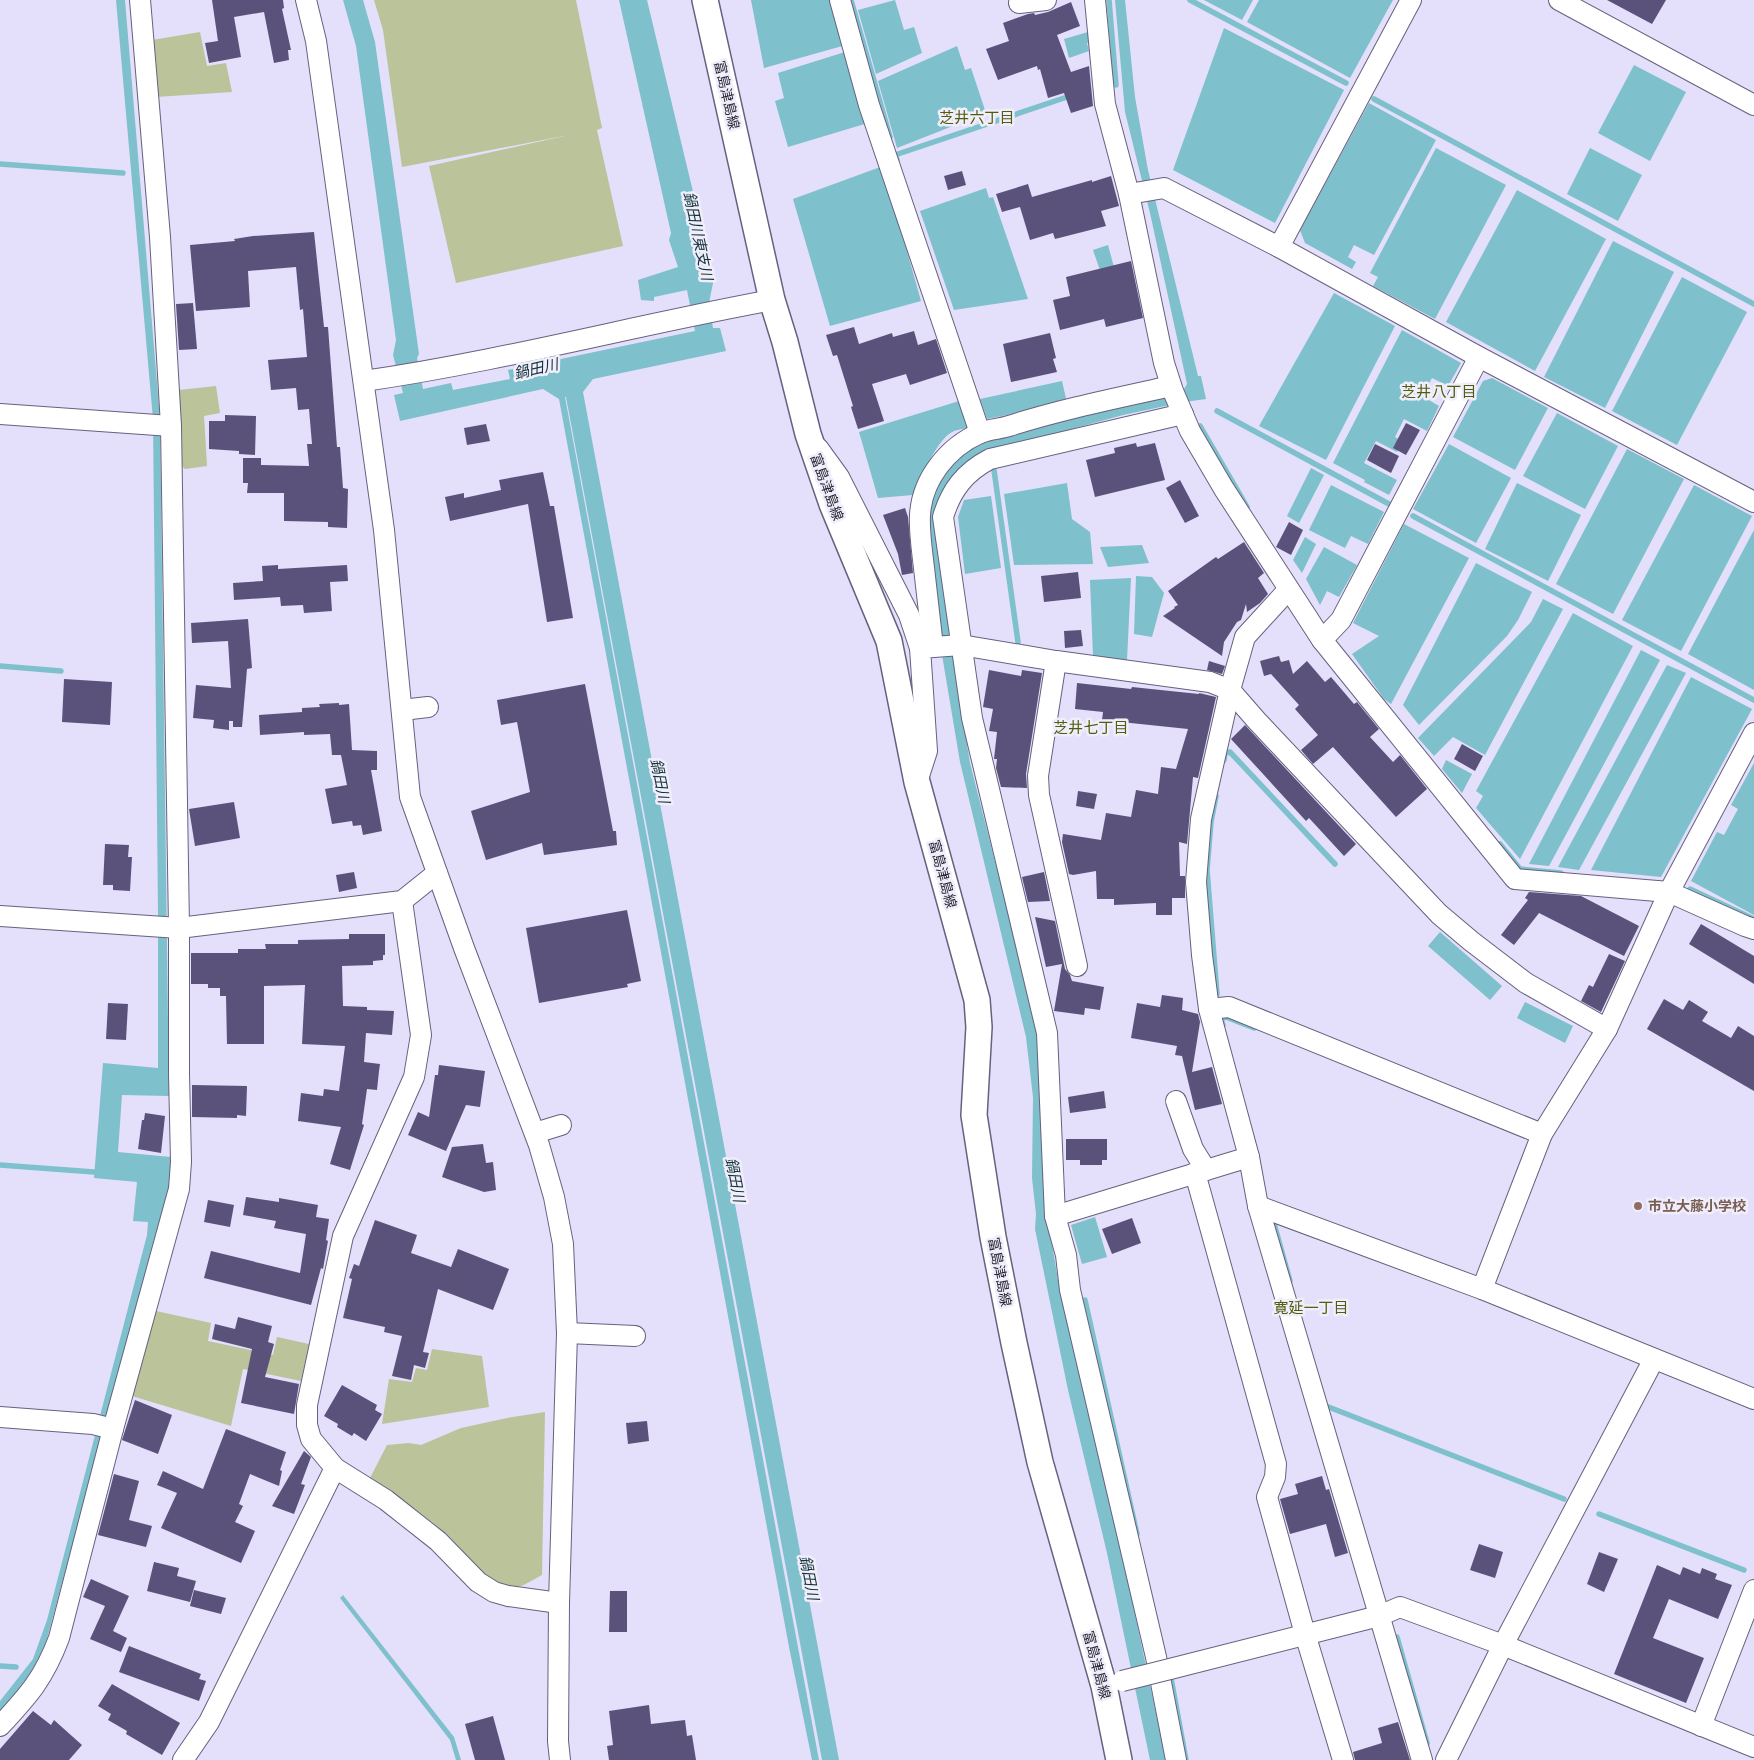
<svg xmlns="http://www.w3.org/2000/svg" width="1754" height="1760" font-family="'PT Sans Narrow','Noto Sans JP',sans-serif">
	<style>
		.green { fill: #bbc39b }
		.water { fill: #7ec0cc }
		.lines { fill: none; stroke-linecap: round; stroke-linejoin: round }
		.stream { stroke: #7ec0cc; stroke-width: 5.5 }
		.building { fill: #5b527c }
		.minor-casing { stroke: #66617e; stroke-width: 22 }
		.major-casing { stroke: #66617e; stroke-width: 28 }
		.minor { stroke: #fff; stroke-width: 20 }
		.major { stroke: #fff; stroke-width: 25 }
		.minor-bridge-casing { stroke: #66617e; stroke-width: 22; stroke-linecap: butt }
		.minor-bridge { stroke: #fff; stroke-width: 20 }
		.education-dot { fill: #8d6e63; stroke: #f1eefc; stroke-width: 2 }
		.labels { text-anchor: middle; stroke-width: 5; stroke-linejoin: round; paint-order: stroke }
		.street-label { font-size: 14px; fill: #282632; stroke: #f1eefc }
		.education-label { font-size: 14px; font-weight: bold; fill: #785e54; stroke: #f1eefc; text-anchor: start }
		.neighbourhood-label { font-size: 15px; fill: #505d0e; stroke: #f1eefc }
		.water-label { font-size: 15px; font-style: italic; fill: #123339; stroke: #f1eefc }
	</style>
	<rect width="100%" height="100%" fill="#e4dffa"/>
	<!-- green -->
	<g class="green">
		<polygon points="374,0 576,0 602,128 597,130 623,246 456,283 429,166 569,135 402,167 383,30"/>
		<polygon points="200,32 207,66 226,63 232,92 156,97 152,40"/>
		<polygon points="216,386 220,413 204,416 207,466 185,469 180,464 179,390"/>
		<polygon points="156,1311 211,1323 208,1341 273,1355 277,1337 309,1344 301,1381 243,1369 231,1426 132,1396"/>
		<polygon points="432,1349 482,1356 489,1407 382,1424 389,1379 412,1382 416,1368 427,1370"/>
		<path d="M545,1412L542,1575C529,1582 515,1593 500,1585C478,1575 465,1551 447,1535C423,1513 397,1496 370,1478L387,1445L409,1443L421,1445L461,1428L507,1418Z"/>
	</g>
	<!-- water -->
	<g class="water">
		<path d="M116,0H125L160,419L169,1096L122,1095L118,1152L171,1157C171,1182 169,1219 154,1240L47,1639C35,1671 21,1687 0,1713V1701L33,1659L47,1620L147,1235L148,1222L133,1221L137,1182L94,1178L103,1063L158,1068V913L153,419Z"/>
		<polygon points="343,0 363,0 375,42 419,354 417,358 423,389 451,383 453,390 510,379 508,370 695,331 687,290 654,297 654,301 641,300 638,280 678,267 669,240 671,233 619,0 647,0 713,275 713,283 709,303 713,328 720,328 726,351 593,379 583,392 839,1760 822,1760 566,397 565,397 819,1760 812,1760 789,1647 559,399 543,389 400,421 394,395 403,393 393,355 396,340 356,46"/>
		<polygon points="751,0 833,0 846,45 764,68"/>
		<polygon points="895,0 904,30 914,27 922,53 876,74 858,10"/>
		<polygon points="1115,0 1125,0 1135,97 1148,170 1198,376 1201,376 1206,399 1184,402 1123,415 984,453 945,488 961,707 970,763 1032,1007 1039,1044 1048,1206 1051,1238 1059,1286 1130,1591 1166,1760 1150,1760 1107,1553 1068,1390 1035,1229 1036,1214 1032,1178 1033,1097 1026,1037 960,762 937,625 925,517 943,467 984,438 1167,396 1184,389 1187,384 1150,213 1125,112"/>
		<polygon points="1204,0 1253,0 1242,20"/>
		<polygon points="1259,0 1393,0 1350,78 1247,22"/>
		<polygon points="1224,28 1344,90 1275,223 1173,170"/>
		<polygon points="1088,32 1089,42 1087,43 1089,51 1069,58 1064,39"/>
		<polygon points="957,46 965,70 971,68 986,113 897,148 878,81"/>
		<polygon points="848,51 868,123 788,147 775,101 784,98 778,73"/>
		<polygon points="1634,65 1686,92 1650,161 1598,133"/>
		<polygon points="1369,103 1436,140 1374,255 1354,245 1348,257 1356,262 1352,269 1305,243 1300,230"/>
		<polygon points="1436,148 1506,185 1435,319 1373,286 1378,277 1370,273"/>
		<polygon points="1590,148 1642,175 1618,221 1567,194"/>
		<polygon points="883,166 921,301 830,326 793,199"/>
		<polygon points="986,188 989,198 993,197 1028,299 954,310 920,211"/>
		<polygon points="1517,190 1606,239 1535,371 1446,322"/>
		<polygon points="1613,241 1674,272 1605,408 1544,377"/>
		<polygon points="1108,245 1115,271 1102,276 1093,250"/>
		<polygon points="1682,277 1747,312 1677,445 1612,411"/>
		<polygon points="1334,293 1395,326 1326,460 1259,426"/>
		<polygon points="1402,330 1461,363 1448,386 1432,378 1422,396 1439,406 1427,431 1404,419 1395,437 1402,441 1397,452 1376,441 1364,463 1397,480 1389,495 1364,482 1365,480 1333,463"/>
		<polygon points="1492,378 1548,408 1515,470 1453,437 1483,381"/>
		<polygon points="1062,381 1067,403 987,419 980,399"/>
		<path d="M959,401L968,428C962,429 954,430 949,434C936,443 919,481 913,495L878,498L859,432Z"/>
		<polygon points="1557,413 1618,446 1585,509 1523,476"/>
		<polygon points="1449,444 1511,478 1476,543 1413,509"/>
		<polygon points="1627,449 1684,479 1613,614 1556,584"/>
		<polygon points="1311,468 1324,475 1299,523 1287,516"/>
		<polygon points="1067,483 1072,519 1090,532 1093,564 1014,565 1004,494"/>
		<polygon points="1517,483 1581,515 1548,581 1485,549"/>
		<polygon points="1331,485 1384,512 1368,544 1351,536 1345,548 1309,530"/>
		<polygon points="1694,485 1752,516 1681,651 1622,620"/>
		<polygon points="991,496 1001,568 965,574 958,517 964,500"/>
		<polygon points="1404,524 1469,558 1391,704 1384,699 1352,654 1379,636 1353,623"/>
		<polygon points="1754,530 1754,690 1688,654"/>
		<polygon points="1305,537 1316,544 1302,573 1293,560"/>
		<polygon points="1142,545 1149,563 1108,567 1100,547"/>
		<polygon points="1324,547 1357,565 1339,597 1327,591 1320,605 1306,579"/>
		<polygon points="1476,563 1532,592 1518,620 1507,636 1419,725 1403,705"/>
		<polygon points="1136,576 1152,577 1164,593 1152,637 1134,634"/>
		<polygon points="1131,578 1127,660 1093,656 1090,580"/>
		<polygon points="1543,599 1563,609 1485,755 1453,737 1434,756 1418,738 1531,622"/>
		<polygon points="1573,613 1633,646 1520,859 1476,808 1483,796 1476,791"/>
		<polygon points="1641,650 1660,660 1549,866 1529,864"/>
		<polygon points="1667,665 1686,673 1579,870 1558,867"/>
		<polygon points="1691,677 1752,709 1661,877 1591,870"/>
		<polygon points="1446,760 1472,774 1462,793 1442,769"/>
		<polygon points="1754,763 1754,915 1691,881 1717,832 1724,835 1738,809 1731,805"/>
		<polygon points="1440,932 1502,986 1490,1000 1428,946"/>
		<polygon points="1525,1002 1573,1026 1565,1043 1517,1018"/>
		<polygon points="1095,1217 1107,1257 1082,1264 1071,1225"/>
		<polygon points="343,1595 454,1737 461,1760 456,1760 450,1740 340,1598"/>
	</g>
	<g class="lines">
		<!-- stream -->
		<g class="stream">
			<polyline points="851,0 890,137"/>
			<polyline points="1109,0 1116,85"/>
			<polyline points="1190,0 1346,83"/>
			<polyline points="1374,99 1754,304"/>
			<polyline points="897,160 895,155 1073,95"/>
			<polyline points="0,164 123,173"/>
			<polyline points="1217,411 1389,504"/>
			<polyline points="1200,426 1247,507"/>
			<polyline points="994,470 1018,642"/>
			<polyline points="1413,516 1754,700"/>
			<polyline points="0,666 61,671"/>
			<polyline points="1224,760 1225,753 1230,752 1335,864"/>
			<polyline points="1216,796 1211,822 1207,870 1217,994"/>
			<polyline points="1500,844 1520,869 1561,873"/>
			<polyline points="1690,889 1754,919"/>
			<polyline points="1223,1025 1221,1019 1226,1017 1254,1028"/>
			<polyline points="0,1165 94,1172"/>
			<polyline points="1273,1220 1290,1281"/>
			<polyline points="1085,1300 1137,1534"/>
			<polyline points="1326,1406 1564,1499"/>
			<polyline points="1599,1514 1744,1570"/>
			<polyline points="1397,1637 1427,1743"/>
			<polyline points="0,1666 16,1667"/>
			<polyline points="1171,1678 1186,1760"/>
		</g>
	</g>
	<!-- building -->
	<g class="building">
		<polygon points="212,0 283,0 284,8 282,9 291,50 288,50 289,60 274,63 264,12 234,17 241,57 209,63 205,43 218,41"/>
		<polygon points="1607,0 1666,0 1652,24"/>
		<polygon points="1071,2 1080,26 1057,35 1071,72 1089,66 1093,106 1071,113 1064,93 1048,98 1040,69 1038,70 1037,66 998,80 986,49 1009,41 1003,23 1028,14 1034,13 1035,15 1048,12"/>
		<polygon points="962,171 966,185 948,190 944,176"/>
		<polygon points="1111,176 1119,206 1101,211 1106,226 1055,239 1053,233 1030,240 1020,207 1002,212 996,194 1028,184 1032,197 1092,180 1092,182"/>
		<polygon points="314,232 324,327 328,327 337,447 340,447 343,488 348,489 347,528 328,527 328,522 284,521 284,493 247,493 248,483 243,483 243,458 261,458 261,465 309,466 307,444 312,444 309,409 298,410 296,388 271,390 268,360 307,357 303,309 300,310 296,267 248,271 250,307 196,311 190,245 235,241 234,239 253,236"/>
		<polygon points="1131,261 1143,318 1106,327 1104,319 1060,330 1053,300 1070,296 1066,277"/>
		<polygon points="193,303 197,349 179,350 176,304"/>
		<polygon points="854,327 859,344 892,333 893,337 914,331 918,345 936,339 947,373 910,385 906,374 872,384 884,421 858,429 851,407 853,406 837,355 833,356 826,335"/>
		<polygon points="1050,333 1056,358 1053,359 1057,372 1011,382 1003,344"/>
		<polygon points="225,415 256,416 255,455 239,454 239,451 209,449 209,421 225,421"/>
		<polygon points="1406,423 1420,430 1406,455 1393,448"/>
		<polygon points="486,424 490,441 467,445 464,428"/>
		<polygon points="1136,443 1137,447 1155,443 1165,480 1095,497 1086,460 1115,453 1114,448"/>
		<polygon points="1375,444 1399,456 1391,473 1367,460"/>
		<polygon points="543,472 550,506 554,506 573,618 547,622 528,504 450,521 445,497 464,493 464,498 501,490 499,480"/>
		<polygon points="1180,480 1199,516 1185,523 1166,488"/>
		<polygon points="905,508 908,517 913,573 902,575 898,554 883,515"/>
		<polygon points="1289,522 1303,530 1291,555 1276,547"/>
		<polygon points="1244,542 1264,573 1258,578 1268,594 1260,603 1247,612 1246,604 1241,620 1237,622 1224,642 1222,656 1163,616 1175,608 1174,607 1178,605 1168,591 1216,557 1218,559"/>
		<polygon points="278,565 278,569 347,565 348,581 330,582 332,611 304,613 303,605 281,606 280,597 234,600 233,583 263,581 262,566"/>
		<polygon points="1078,572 1081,598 1044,602 1041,576"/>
		<polygon points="248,619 252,668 247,669 242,727 233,727 233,721 229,721 229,730 213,728 214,720 193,718 196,685 231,688 228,641 192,643 191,623"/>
		<polygon points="1081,630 1083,646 1065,648 1064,631"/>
		<polygon points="1279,656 1281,662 1289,660 1293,674 1307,661 1325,682 1331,677 1354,704 1357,702 1379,729 1370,737 1393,762 1400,755 1427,789 1396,817 1333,747 1313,764 1301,750 1318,735 1295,709 1299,705 1271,674 1264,676 1260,661"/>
		<polygon points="1209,661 1225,666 1222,674 1207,670"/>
		<polygon points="989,670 1021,676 1022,670 1042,673 1026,774 1027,788 1001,787 996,768 997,759 994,759 997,732 989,731 993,709 983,707"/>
		<polygon points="64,679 112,682 110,725 62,722"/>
		<polygon points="1077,683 1131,689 1132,687 1199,694 1199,693 1216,697 1198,778 1193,777 1187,844 1179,842 1180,876 1185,876 1185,898 1172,898 1172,915 1156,915 1156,903 1114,905 1114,899 1097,899 1096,871 1073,875 1069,874 1062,842 1063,834 1101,840 1106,813 1131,817 1136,790 1158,794 1161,767 1176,769 1188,729 1102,720 1103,712 1075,709"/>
		<polygon points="585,684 613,831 616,831 617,845 544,855 542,843 486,860 471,811 530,792 517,722 501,725 497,700"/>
		<polygon points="339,703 339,705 349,704 352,750 377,751 377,770 371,770 382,831 363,835 361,825 353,826 352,821 332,824 325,789 347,785 341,755 332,755 330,734 304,735 304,732 260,735 259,715 302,712 302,708 320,707 319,704"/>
		<polygon points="1245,725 1356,844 1344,856 1309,818 1306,821 1231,739"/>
		<polygon points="1462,744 1483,756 1475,771 1454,759"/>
		<polygon points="1078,791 1097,794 1094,809 1076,806"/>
		<polygon points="234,802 240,838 195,846 189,809"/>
		<polygon points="105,844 129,845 128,857 132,857 130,891 113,890 113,885 103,885"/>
		<polygon points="354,872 357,888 339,892 336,875"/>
		<polygon points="1044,872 1050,901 1028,902 1022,877"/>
		<polygon points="1529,892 1581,896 1639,926 1624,956 1539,913 1514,945 1501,935 1528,900 1525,898"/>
		<polygon points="627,910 641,981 627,984 628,987 539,1003 526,928"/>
		<polygon points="1035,917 1055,921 1065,969 1070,975 1072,981 1104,987 1100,1010 1085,1008 1084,1015 1054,1011 1062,964 1046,967"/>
		<polygon points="1701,924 1754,956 1754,984 1689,944"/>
		<polygon points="349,934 385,934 385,955 383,955 383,960 373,961 373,965 342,966 343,1006 367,1007 367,1010 394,1011 392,1035 366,1033 364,1062 380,1064 379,1071 377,1090 367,1089 362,1124 364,1125 350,1170 330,1164 341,1127 298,1121 301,1093 323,1096 324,1089 339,1091 345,1046 302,1044 305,985 264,986 264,1044 227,1044 226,996 220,996 220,988 208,988 208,984 191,984 191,953 238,953 238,949 266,949 265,944 298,944 298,940 349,939"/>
		<polygon points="1609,954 1625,961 1601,1012 1581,1001 1589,985 1593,987"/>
		<polygon points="1162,995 1183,998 1182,1010 1198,1014 1200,1022 1192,1072 1212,1067 1222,1104 1195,1110 1182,1056 1175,1055 1177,1046 1131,1038 1137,1003 1160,1007"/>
		<polygon points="1664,999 1683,1010 1689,1000 1708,1012 1702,1021 1731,1038 1738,1026 1754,1036 1754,1091 1647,1029"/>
		<polygon points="108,1003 128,1004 126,1040 106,1039"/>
		<polygon points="439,1065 485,1071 480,1107 466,1105 446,1151 408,1135 418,1112 429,1117 435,1075 438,1075"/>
		<polygon points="192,1085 247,1086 246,1116 237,1115 237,1118 192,1117"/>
		<polygon points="1104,1091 1106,1108 1070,1113 1068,1097"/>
		<polygon points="145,1113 165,1116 161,1153 138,1149 142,1120 144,1120"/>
		<polygon points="1066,1139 1107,1139 1107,1160 1102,1160 1102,1165 1080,1165 1080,1160 1066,1160"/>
		<polygon points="483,1144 486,1163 493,1162 496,1190 484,1192 442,1177 452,1147"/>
		<polygon points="246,1197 279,1202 279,1198 318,1205 316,1217 329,1219 326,1240 328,1241 323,1269 321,1268 311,1305 204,1278 211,1251 300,1273 306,1234 274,1228 276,1221 243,1215"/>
		<polygon points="208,1200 234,1205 230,1227 204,1222"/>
		<polygon points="1132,1218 1141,1243 1112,1254 1102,1229"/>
		<polygon points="375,1220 417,1235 411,1253 451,1267 458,1249 509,1269 493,1310 438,1289 423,1352 429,1353 425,1368 414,1365 411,1380 392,1376 402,1336 384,1332 385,1327 343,1318 352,1279 349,1278 354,1264 359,1266"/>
		<polygon points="238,1317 272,1326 268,1342 274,1344 265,1377 299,1384 294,1414 241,1403 252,1349 212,1339 215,1324 235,1329"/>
		<polygon points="342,1385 377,1405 375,1410 382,1414 366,1441 354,1433 352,1436 337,1427 338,1424 324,1416"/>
		<polygon points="135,1400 172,1415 158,1454 122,1440"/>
		<polygon points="647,1421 649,1441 628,1444 626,1423"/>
		<polygon points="226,1429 286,1452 280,1470 282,1471 279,1486 250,1474 239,1504 243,1506 235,1522 255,1531 241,1563 161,1528 177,1493 157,1485 163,1471 203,1489"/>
		<polygon points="304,1451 311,1457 301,1484 305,1485 294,1514 272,1506"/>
		<polygon points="114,1474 139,1481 129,1520 152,1526 146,1547 98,1535"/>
		<polygon points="1322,1476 1326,1490 1329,1489 1348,1553 1335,1557 1326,1524 1290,1534 1280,1499 1298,1494 1295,1484"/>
		<polygon points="1479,1544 1503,1552 1495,1578 1470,1570"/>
		<polygon points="1599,1552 1618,1559 1604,1592 1587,1584"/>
		<polygon points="154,1562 179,1568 177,1576 196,1581 190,1602 147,1591"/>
		<polygon points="1657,1565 1680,1575 1683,1567 1700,1574 1702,1568 1717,1574 1715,1579 1732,1585 1718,1619 1669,1599 1653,1638 1704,1658 1686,1703 1614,1674"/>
		<polygon points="91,1579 129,1596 113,1631 127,1638 121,1652 90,1639 105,1606 83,1597"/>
		<polygon points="194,1590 226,1598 221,1614 190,1606"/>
		<polygon points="610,1591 627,1591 627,1632 609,1632"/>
		<polygon points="129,1646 201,1674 199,1679 206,1681 199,1701 119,1672"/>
		<polygon points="112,1684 180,1723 162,1755 126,1734 127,1731 108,1720 111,1714 98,1706"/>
		<polygon points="649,1705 651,1724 685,1720 687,1736 692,1735 696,1760 609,1760 607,1746 613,1745 609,1711"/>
		<polygon points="33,1711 51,1725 54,1720 82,1745 69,1760 0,1760 0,1749"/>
		<polygon points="493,1716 505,1760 475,1760 465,1724"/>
		<polygon points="1398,1722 1410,1760 1355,1760 1353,1752 1382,1743 1378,1728"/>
	</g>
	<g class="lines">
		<defs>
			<g id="minor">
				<polyline points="306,0 316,41 384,530 410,797 464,948 539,1145 554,1197 563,1244 567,1333 559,1603 558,1741 560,1760"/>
				<polyline points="840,0 869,105 980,433"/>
				<polyline points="1095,0 1105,104 1129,194 1164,363 1173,391 1190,431 1224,489 1322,640 1515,879 1669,892 1745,926 1754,929"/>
				<polyline points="1559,0 1754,105"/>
				<polyline points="1019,3 1046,0"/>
				<polyline points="1129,194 1164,188 1279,247 1479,357 1754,502"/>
				<polyline points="1279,247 1411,0"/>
				<path d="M364,381C502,361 636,325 772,300"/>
				<polyline points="0,414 171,426"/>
				<polyline points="818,448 839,477 909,615 920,648"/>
				<polyline points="1288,590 1245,637 1230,690 1257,721 1439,914 1471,941 1526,983 1607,1029"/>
				<polyline points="1322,640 1341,620 1479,357"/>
				<path d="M933,647C930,620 927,594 924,568C922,550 919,532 920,515C922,479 948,447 980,433C989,429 1000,429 1009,426C1062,409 1117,398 1171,386"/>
				<polyline points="1056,661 1038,776 1039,795 1077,966"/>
				<polyline points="402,710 428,707"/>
				<polyline points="917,782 927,751 920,648 961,645 1056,661 1210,682 1230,690 1201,819 1196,882 1202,955 1209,1009 1249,1157 1258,1206 1422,1760"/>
				<polyline points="402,901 421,1035 414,1077 343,1236 307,1405 307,1425 311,1439 335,1468 386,1500 438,1541 478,1582 494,1592 508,1596 559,1603"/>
				<polyline points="0,916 179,928 402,901 437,873"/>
				<polyline points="1209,1009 1229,1007 1542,1134"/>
				<polyline points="1176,1101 1193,1149 1206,1170"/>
				<polyline points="535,1133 561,1125"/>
				<polyline points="1195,1173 1276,1464 1275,1477 1267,1497 1305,1634 1343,1760"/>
				<polyline points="1258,1206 1482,1289 1754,1399"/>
				<polyline points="1055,1216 1249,1157"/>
				<polyline points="1482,1289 1542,1134 1607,1029 1669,892 1754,733"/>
				<polyline points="567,1333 635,1336"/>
				<polyline points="0,1417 93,1424 113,1429"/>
				<polyline points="1170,1669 1379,1616 1400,1607 1503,1645 1754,1747"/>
				<path d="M0,1726C29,1695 44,1678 59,1638L113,1429L179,1189L181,1162L179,1074V928L171,426L160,237L140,0"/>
				<polyline points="1701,1726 1754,1590"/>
				<polyline points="183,1760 209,1722 335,1468"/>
				<path d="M1176,1760L1156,1657L1070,1290L1066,1255L1055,1216L1047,1033L972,718L943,517C951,490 965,472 990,459L1183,414"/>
				<polyline points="1446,1760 1503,1645 1654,1359"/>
			</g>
			<polyline id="major" points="705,0 772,300 785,342 808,434 832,504 889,641 917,782 977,1000 979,1027 974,1115 993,1237 1014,1343 1040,1462 1104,1686 1119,1760"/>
		</defs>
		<!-- minor casing -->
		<use href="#minor" class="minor-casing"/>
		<!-- major casing -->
		<use href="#major" class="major-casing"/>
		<!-- minor -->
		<use href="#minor" class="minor"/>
		<!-- major -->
		<use href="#major" class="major"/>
		<defs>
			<polyline id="minor-bridge" points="1122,1681 1170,1669"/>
		</defs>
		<!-- minor-bridge casing -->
		<use href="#minor-bridge" class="minor-bridge-casing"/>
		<!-- minor-bridge -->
		<use href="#minor-bridge" class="minor-bridge"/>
	</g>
	<!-- markers -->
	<circle class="education-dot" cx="1638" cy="1206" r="5"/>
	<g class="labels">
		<!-- street labels -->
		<g class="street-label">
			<text transform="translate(727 95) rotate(77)" y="5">富島津島線</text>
			<text transform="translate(827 487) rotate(70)" y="5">富島津島線</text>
			<text transform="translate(943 874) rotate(75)" y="5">富島津島線</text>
			<text transform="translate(1000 1272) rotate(79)" y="5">富島津島線</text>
			<text transform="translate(1097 1665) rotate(75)" y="5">富島津島線</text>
		</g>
		<!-- education labels -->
		<g class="education-label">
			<text x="1648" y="1211">市立大藤小学校</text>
		</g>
		<!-- neighbourhood labels -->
		<g class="neighbourhood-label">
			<text x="977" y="123">芝井六丁目</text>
			<text x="1439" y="397">芝井八丁目</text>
			<text x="1091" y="733">芝井七丁目</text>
			<text x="1311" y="1313">寛延一丁目</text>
		</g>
		<!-- water labels -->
		<g class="water-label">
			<text transform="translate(698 236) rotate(78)" y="5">鍋田川東支川</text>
			<text transform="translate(536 369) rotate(-13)" y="5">鍋田川</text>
			<text transform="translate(660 781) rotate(79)" y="5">鍋田川</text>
			<text transform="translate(735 1180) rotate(79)" y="5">鍋田川</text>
			<text transform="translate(809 1578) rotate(79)" y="5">鍋田川</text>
		</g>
	</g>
</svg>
